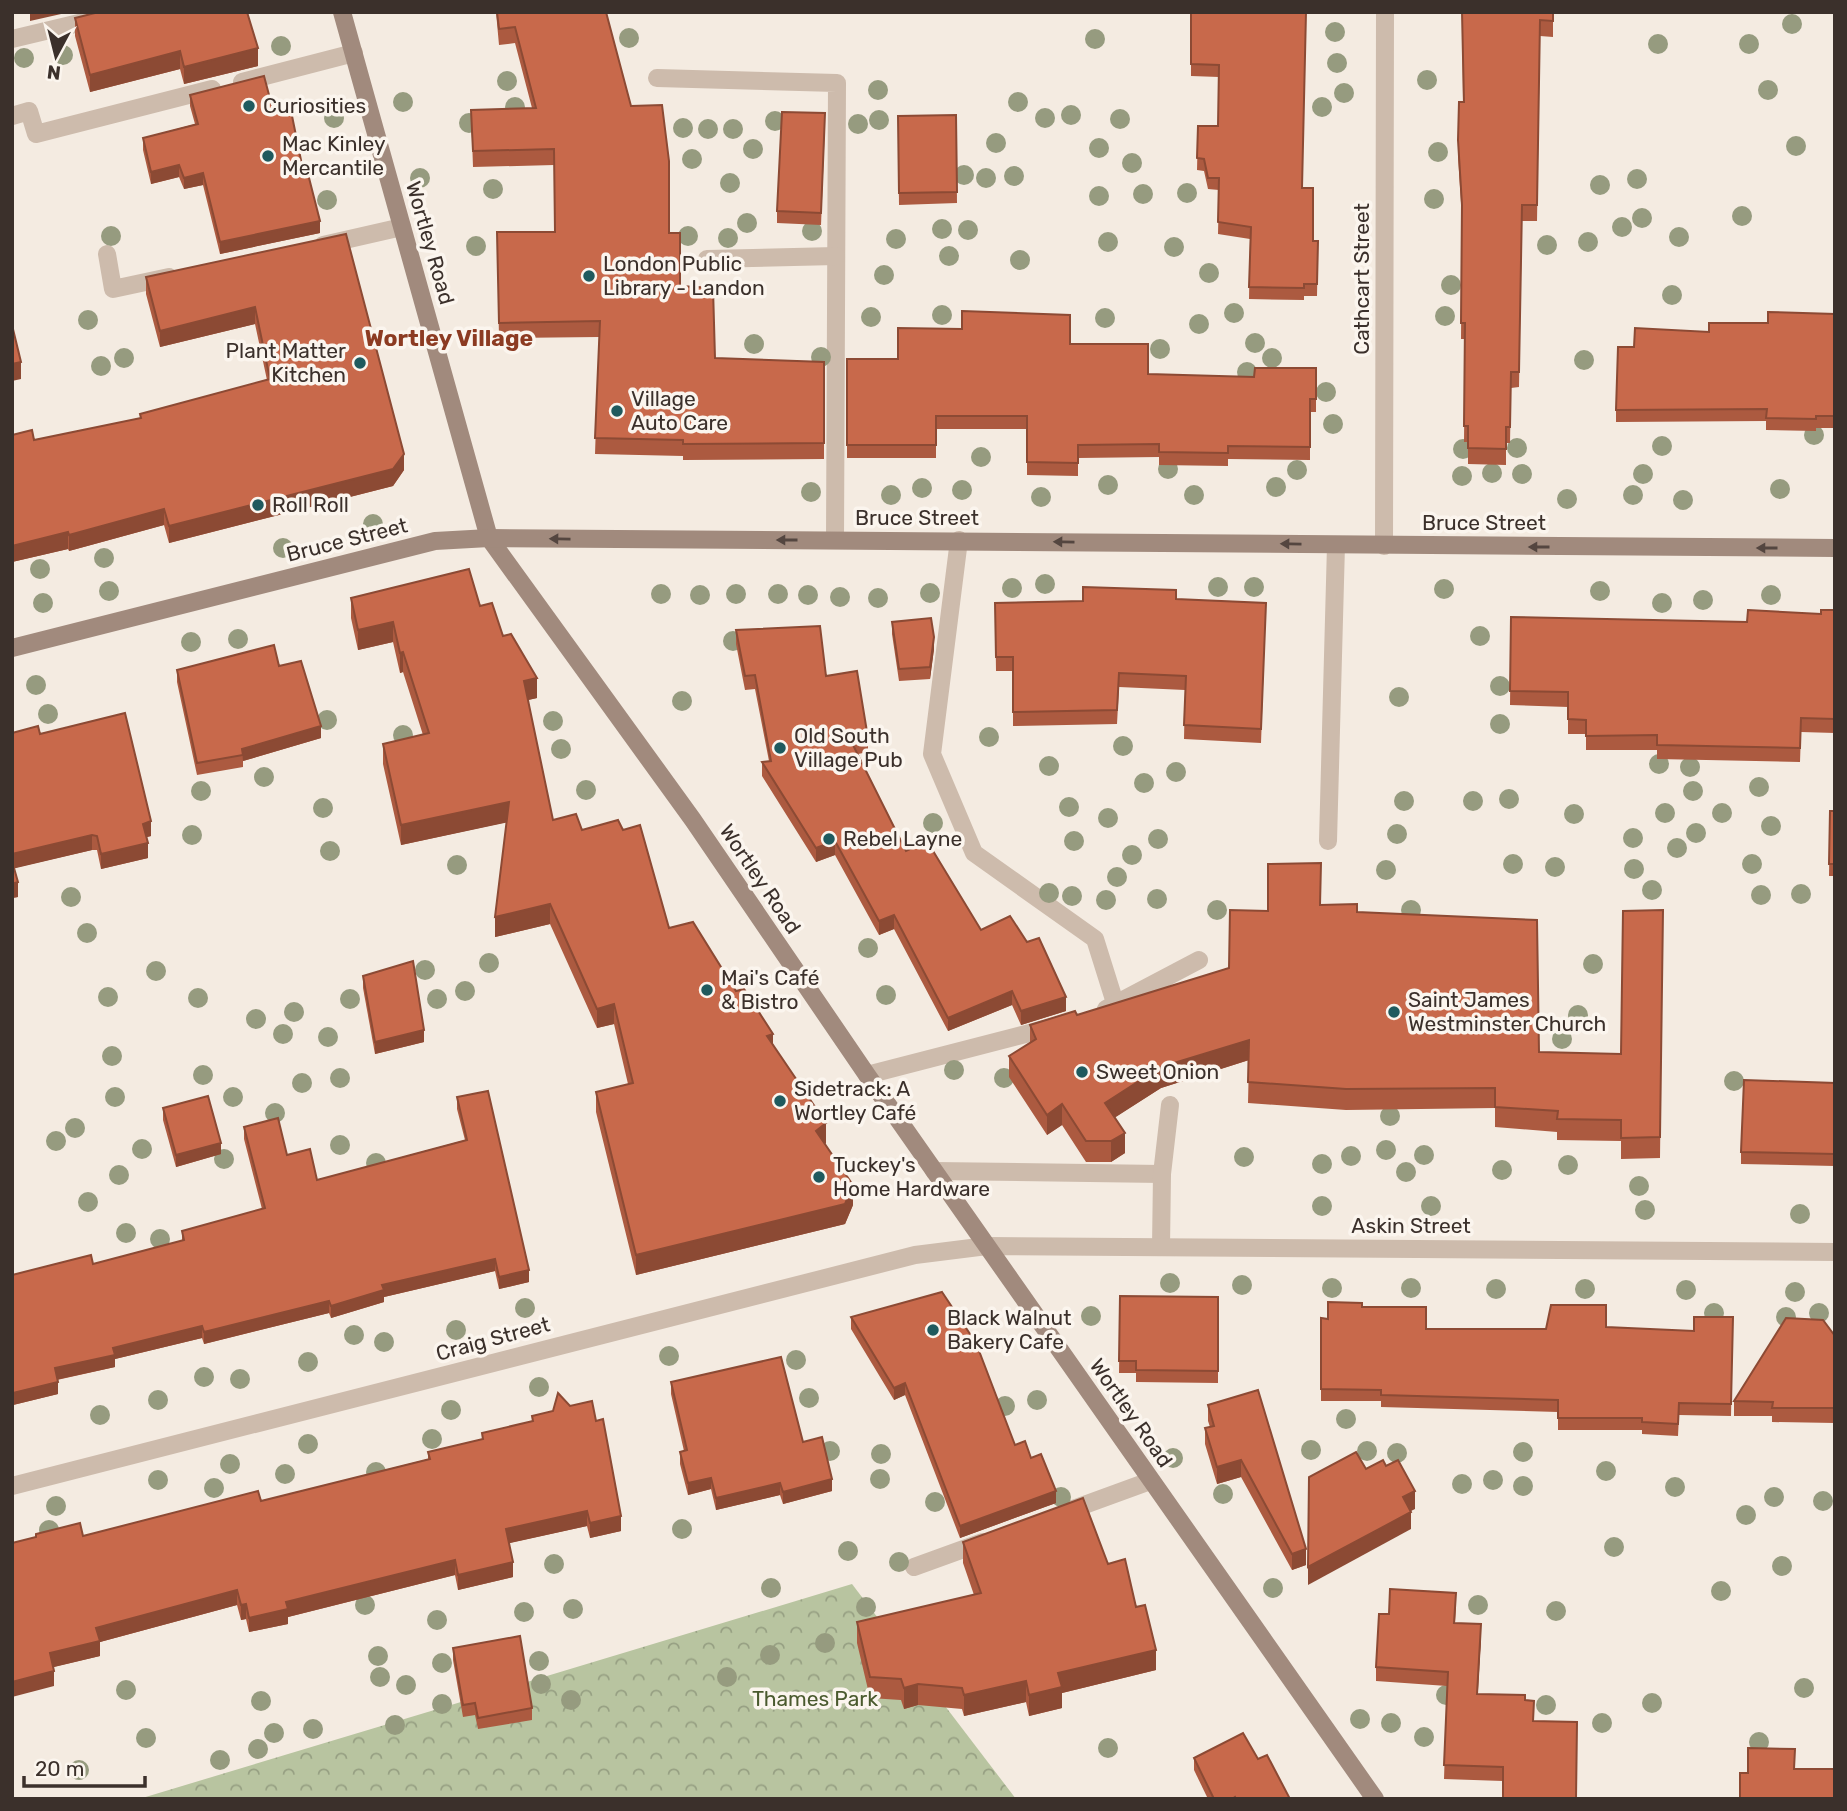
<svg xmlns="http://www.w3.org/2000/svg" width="1847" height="1811" font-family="Rubik,sans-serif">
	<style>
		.forest { fill: url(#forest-crowns) }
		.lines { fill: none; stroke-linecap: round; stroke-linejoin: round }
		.lane { stroke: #cdbbac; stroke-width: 18 }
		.street { stroke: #cdbbac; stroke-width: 18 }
		.secondary { stroke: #a18a7d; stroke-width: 18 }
		.tree { fill: #969b7f }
		.wall { fill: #ac5a40 }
		.shaded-wall { fill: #8c4a34 }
		.building { fill: #c8694b; stroke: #8c4a34; stroke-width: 2 }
		.oneway { fill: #544640 }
		.poi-dot { fill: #1f5a5e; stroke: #fbf5ee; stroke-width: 2.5 }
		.labels { text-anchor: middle; stroke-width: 7; stroke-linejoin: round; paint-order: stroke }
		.poi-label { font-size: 21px; fill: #3b302b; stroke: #fbf5ee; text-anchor: start }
		.street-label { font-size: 21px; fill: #3b302b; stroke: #fbf5ee }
		.park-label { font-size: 21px; fill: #4a5a2e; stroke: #fbf5ee }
		.neighbourhood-label { font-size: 23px; font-weight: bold; fill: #8c3b22; stroke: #fbf5ee }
	</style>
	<defs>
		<pattern id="forest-crowns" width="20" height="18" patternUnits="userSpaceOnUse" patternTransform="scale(1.75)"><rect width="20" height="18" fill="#b8c4a0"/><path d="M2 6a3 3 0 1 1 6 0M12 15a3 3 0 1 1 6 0" fill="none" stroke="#97a083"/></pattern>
	</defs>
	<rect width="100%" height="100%" fill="#f4ebe1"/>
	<!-- forest -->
	<polygon class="forest" points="852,1584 1016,1799 139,1799"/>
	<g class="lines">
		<!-- lane -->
		<g class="lane">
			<polyline points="12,39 125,12"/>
			<polyline points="657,78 837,83 835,540"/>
			<polyline points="242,82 354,53"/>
			<polyline points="12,116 29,111 36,134 212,89"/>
			<polyline points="323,245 402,227"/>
			<polyline points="107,254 113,289 169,277"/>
			<polyline points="707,259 836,256"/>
			<polyline points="959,540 932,754 974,853 1095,939 1116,1006"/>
			<polyline points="1328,841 1336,545"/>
			<polyline points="1106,1009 1199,960"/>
			<polyline points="867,1075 1053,1027"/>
			<polyline points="934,1171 1162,1174"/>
			<polyline points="1161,1247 1162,1174 1170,1105"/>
			<polyline points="1065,1512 1150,1481"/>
			<polyline points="914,1567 983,1542"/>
		</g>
		<!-- street -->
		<g class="street">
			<polyline points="1384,546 1385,12"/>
			<polyline points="12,1486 915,1255 987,1246 1835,1252"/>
		</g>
		<!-- secondary -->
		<g class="secondary">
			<polyline points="342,12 489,538 693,820 867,1075 1375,1799"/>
			<polyline points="12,648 435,541 489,538 1835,548"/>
		</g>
	</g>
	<!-- trees -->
	<g class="tree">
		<circle cx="1792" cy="24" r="10"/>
		<circle cx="1335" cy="32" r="10"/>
		<circle cx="629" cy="38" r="10"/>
		<circle cx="1095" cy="39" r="10"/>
		<circle cx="1658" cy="44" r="10"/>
		<circle cx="1749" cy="44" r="10"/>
		<circle cx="281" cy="46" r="10"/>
		<circle cx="63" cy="55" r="10"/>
		<circle cx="24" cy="58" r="10"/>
		<circle cx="1337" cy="63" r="10"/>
		<circle cx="1427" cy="80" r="10"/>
		<circle cx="507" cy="81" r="10"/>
		<circle cx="878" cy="90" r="10"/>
		<circle cx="1768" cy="90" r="10"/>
		<circle cx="1344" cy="93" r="10"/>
		<circle cx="403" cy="102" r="10"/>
		<circle cx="1018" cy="102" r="10"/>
		<circle cx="515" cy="107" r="10"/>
		<circle cx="1322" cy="107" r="10"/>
		<circle cx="1071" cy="115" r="10"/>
		<circle cx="334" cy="118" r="10"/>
		<circle cx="1045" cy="118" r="10"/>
		<circle cx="1120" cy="119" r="10"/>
		<circle cx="879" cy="120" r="10"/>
		<circle cx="775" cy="121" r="10"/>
		<circle cx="469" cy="123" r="10"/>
		<circle cx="858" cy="124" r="10"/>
		<circle cx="683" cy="128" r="10"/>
		<circle cx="708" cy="129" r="10"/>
		<circle cx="733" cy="129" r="10"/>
		<circle cx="996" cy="143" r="10"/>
		<circle cx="1796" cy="146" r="10"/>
		<circle cx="1099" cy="148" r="10"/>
		<circle cx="753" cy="149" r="10"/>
		<circle cx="1438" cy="152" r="10"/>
		<circle cx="692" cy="159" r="10"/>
		<circle cx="1132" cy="163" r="10"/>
		<circle cx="964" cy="175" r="10"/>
		<circle cx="1014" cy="176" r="10"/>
		<circle cx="420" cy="178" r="10"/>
		<circle cx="986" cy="178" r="10"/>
		<circle cx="1637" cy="179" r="10"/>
		<circle cx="730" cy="183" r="10"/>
		<circle cx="1600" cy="185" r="10"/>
		<circle cx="493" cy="189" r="10"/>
		<circle cx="1187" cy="193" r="10"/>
		<circle cx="1143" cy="194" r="10"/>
		<circle cx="1099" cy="196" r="10"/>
		<circle cx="1434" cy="199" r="10"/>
		<circle cx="327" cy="200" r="10"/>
		<circle cx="1742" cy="216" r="10"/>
		<circle cx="1642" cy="218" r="10"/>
		<circle cx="747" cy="223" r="10"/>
		<circle cx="1622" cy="227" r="10"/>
		<circle cx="942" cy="229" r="10"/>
		<circle cx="968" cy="230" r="10"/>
		<circle cx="812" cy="231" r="10"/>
		<circle cx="111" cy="236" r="10"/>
		<circle cx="688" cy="236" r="10"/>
		<circle cx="1679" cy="237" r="10"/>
		<circle cx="728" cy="238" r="10"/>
		<circle cx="896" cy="239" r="10"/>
		<circle cx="1108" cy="242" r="10"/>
		<circle cx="1588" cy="242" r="10"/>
		<circle cx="1547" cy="245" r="10"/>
		<circle cx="476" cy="246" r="10"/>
		<circle cx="1174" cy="247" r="10"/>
		<circle cx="949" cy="256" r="10"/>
		<circle cx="1020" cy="260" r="10"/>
		<circle cx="1209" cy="273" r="10"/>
		<circle cx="884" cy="275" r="10"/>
		<circle cx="1451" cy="285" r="10"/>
		<circle cx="1672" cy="295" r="10"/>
		<circle cx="1234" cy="313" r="10"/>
		<circle cx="942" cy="315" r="10"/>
		<circle cx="1445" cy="316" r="10"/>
		<circle cx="871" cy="317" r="10"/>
		<circle cx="1105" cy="318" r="10"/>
		<circle cx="88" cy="320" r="10"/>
		<circle cx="1199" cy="324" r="10"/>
		<circle cx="1255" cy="343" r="10"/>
		<circle cx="754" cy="344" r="10"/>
		<circle cx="1160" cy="349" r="10"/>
		<circle cx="821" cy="357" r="10"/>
		<circle cx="124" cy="358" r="10"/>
		<circle cx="1272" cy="358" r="10"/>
		<circle cx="1584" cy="360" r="10"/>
		<circle cx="101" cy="366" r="10"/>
		<circle cx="1247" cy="372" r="10"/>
		<circle cx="1326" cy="392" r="10"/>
		<circle cx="1333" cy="424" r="10"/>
		<circle cx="1814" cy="435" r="10"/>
		<circle cx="1662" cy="446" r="10"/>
		<circle cx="1517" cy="448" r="10"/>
		<circle cx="1463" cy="449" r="10"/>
		<circle cx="981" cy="457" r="10"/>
		<circle cx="1168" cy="469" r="10"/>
		<circle cx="1297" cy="470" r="10"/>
		<circle cx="1492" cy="473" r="10"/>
		<circle cx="1522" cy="474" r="10"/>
		<circle cx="1643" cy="474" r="10"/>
		<circle cx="1462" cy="476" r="10"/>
		<circle cx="1108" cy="485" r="10"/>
		<circle cx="1276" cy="487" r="10"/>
		<circle cx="922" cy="488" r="10"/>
		<circle cx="1780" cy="489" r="10"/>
		<circle cx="962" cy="490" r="10"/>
		<circle cx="811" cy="492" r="10"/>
		<circle cx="891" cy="495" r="10"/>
		<circle cx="1194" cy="495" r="10"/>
		<circle cx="1633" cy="495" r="10"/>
		<circle cx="1041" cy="497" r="10"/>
		<circle cx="1567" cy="499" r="10"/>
		<circle cx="1683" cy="500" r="10"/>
		<circle cx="373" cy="524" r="10"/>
		<circle cx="283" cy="548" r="10"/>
		<circle cx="104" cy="558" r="10"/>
		<circle cx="40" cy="569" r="10"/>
		<circle cx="1045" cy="584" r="10"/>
		<circle cx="1218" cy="587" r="10"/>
		<circle cx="1254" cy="587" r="10"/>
		<circle cx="1012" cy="588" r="10"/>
		<circle cx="1444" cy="589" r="10"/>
		<circle cx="109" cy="591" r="10"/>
		<circle cx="1600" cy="591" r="10"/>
		<circle cx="930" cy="593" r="10"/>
		<circle cx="661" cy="594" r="10"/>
		<circle cx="736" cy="594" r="10"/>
		<circle cx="778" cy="594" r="10"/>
		<circle cx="700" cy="595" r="10"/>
		<circle cx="808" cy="595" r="10"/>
		<circle cx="1771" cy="595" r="10"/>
		<circle cx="840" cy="597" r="10"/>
		<circle cx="878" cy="598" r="10"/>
		<circle cx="1703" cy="600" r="10"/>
		<circle cx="43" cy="603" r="10"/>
		<circle cx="1662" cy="603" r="10"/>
		<circle cx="1480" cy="636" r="10"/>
		<circle cx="238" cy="639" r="10"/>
		<circle cx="733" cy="641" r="10"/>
		<circle cx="191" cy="642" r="10"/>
		<circle cx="36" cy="685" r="10"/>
		<circle cx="1500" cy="686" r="10"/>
		<circle cx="1399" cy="697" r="10"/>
		<circle cx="682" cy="701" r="10"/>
		<circle cx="48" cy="714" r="10"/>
		<circle cx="327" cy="720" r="10"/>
		<circle cx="553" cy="721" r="10"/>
		<circle cx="1500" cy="724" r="10"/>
		<circle cx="403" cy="735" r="10"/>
		<circle cx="989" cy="737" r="10"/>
		<circle cx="1123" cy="746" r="10"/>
		<circle cx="561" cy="749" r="10"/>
		<circle cx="1659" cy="764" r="10"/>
		<circle cx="1049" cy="766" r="10"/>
		<circle cx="1690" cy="767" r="10"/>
		<circle cx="1176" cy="772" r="10"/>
		<circle cx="264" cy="777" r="10"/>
		<circle cx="1144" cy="783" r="10"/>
		<circle cx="1759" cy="787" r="10"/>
		<circle cx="586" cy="790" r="10"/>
		<circle cx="201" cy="791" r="10"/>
		<circle cx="1693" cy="791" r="10"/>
		<circle cx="1509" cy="799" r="10"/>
		<circle cx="1404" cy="801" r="10"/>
		<circle cx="1473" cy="801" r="10"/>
		<circle cx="1069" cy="807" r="10"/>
		<circle cx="323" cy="808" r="10"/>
		<circle cx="1665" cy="813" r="10"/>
		<circle cx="1722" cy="813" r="10"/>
		<circle cx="1574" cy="814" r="10"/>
		<circle cx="1108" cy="818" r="10"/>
		<circle cx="933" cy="823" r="10"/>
		<circle cx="1771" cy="826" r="10"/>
		<circle cx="1696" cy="833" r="10"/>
		<circle cx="1397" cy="834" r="10"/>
		<circle cx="192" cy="835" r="10"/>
		<circle cx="1633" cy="838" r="10"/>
		<circle cx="1158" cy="839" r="10"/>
		<circle cx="1074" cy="841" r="10"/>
		<circle cx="1677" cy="848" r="10"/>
		<circle cx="330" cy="851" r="10"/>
		<circle cx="1132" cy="855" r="10"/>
		<circle cx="1513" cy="864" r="10"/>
		<circle cx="1752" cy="864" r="10"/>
		<circle cx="457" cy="865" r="10"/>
		<circle cx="1555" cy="867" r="10"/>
		<circle cx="1634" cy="869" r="10"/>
		<circle cx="1386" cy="870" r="10"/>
		<circle cx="1117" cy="877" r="10"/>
		<circle cx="1652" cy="890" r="10"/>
		<circle cx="1049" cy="893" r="10"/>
		<circle cx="1801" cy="894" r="10"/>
		<circle cx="1761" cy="895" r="10"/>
		<circle cx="1072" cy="896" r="10"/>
		<circle cx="71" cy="897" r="10"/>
		<circle cx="1157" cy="899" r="10"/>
		<circle cx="1106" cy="900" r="10"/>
		<circle cx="1217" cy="910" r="10"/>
		<circle cx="1411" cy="910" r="10"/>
		<circle cx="87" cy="933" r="10"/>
		<circle cx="868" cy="948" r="10"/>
		<circle cx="489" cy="963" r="10"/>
		<circle cx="1593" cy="964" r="10"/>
		<circle cx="425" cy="970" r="10"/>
		<circle cx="156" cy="971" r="10"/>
		<circle cx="465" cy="991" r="10"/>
		<circle cx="886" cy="995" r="10"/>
		<circle cx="108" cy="997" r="10"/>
		<circle cx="198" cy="998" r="10"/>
		<circle cx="350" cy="999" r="10"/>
		<circle cx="437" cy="999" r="10"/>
		<circle cx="294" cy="1012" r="10"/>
		<circle cx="1578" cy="1015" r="10"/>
		<circle cx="256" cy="1019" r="10"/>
		<circle cx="283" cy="1034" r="10"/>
		<circle cx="328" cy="1037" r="10"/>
		<circle cx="1562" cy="1039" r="10"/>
		<circle cx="112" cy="1056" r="10"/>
		<circle cx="954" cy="1070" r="10"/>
		<circle cx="203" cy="1075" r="10"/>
		<circle cx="340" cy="1078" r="10"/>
		<circle cx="1004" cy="1078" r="10"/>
		<circle cx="1734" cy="1081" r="10"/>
		<circle cx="302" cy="1083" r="10"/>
		<circle cx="115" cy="1097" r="10"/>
		<circle cx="233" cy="1097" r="10"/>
		<circle cx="275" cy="1113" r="10"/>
		<circle cx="1390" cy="1116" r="10"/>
		<circle cx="75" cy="1128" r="10"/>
		<circle cx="56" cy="1141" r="10"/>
		<circle cx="340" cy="1145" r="10"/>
		<circle cx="142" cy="1149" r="10"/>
		<circle cx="1386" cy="1150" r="10"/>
		<circle cx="1424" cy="1155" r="10"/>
		<circle cx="1351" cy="1156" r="10"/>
		<circle cx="1244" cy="1157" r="10"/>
		<circle cx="224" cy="1159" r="10"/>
		<circle cx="376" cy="1163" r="10"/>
		<circle cx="1322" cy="1164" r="10"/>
		<circle cx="1568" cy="1165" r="10"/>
		<circle cx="1502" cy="1170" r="10"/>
		<circle cx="1406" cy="1172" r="10"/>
		<circle cx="119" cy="1175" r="10"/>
		<circle cx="1639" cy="1186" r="10"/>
		<circle cx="88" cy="1202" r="10"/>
		<circle cx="1322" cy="1206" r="10"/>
		<circle cx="1431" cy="1206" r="10"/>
		<circle cx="1645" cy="1210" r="10"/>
		<circle cx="1800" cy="1214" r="10"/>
		<circle cx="126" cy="1233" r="10"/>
		<circle cx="160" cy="1239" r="10"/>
		<circle cx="1170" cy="1283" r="10"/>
		<circle cx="1242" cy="1285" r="10"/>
		<circle cx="1332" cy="1288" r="10"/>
		<circle cx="1411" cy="1288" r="10"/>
		<circle cx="1496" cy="1289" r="10"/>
		<circle cx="1585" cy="1289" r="10"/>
		<circle cx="1686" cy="1290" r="10"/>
		<circle cx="1795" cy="1292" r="10"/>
		<circle cx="525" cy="1308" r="10"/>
		<circle cx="1714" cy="1313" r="10"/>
		<circle cx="1819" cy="1313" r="10"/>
		<circle cx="1091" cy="1316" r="10"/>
		<circle cx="1786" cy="1317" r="10"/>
		<circle cx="456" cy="1330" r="10"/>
		<circle cx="354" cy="1335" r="10"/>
		<circle cx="384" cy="1342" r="10"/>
		<circle cx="669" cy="1356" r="10"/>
		<circle cx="796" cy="1360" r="10"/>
		<circle cx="308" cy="1362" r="10"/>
		<circle cx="204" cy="1377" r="10"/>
		<circle cx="240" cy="1379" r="10"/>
		<circle cx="539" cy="1387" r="10"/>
		<circle cx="809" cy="1398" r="10"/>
		<circle cx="158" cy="1400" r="10"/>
		<circle cx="1037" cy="1400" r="10"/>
		<circle cx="1005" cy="1406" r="10"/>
		<circle cx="451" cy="1410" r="10"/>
		<circle cx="100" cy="1415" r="10"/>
		<circle cx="1346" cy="1419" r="10"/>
		<circle cx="432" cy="1439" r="10"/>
		<circle cx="308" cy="1444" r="10"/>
		<circle cx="1311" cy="1450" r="10"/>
		<circle cx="830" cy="1451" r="10"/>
		<circle cx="1367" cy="1451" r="10"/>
		<circle cx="1523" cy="1452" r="10"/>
		<circle cx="1397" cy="1453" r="10"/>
		<circle cx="881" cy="1454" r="10"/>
		<circle cx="1173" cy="1458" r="10"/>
		<circle cx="230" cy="1464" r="10"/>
		<circle cx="1606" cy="1471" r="10"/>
		<circle cx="376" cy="1472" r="10"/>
		<circle cx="285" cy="1474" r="10"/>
		<circle cx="880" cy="1479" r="10"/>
		<circle cx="158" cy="1480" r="10"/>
		<circle cx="1493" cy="1480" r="10"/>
		<circle cx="1462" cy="1484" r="10"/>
		<circle cx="1523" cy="1486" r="10"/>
		<circle cx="1675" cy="1487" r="10"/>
		<circle cx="214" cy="1488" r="10"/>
		<circle cx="1223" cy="1494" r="10"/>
		<circle cx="1061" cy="1497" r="10"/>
		<circle cx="1774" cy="1497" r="10"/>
		<circle cx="1823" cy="1501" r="10"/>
		<circle cx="935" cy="1502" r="10"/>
		<circle cx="56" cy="1506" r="10"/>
		<circle cx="1746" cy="1515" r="10"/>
		<circle cx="682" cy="1529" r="10"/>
		<circle cx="49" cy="1530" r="10"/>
		<circle cx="1614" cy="1547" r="10"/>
		<circle cx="848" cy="1551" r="10"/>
		<circle cx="899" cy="1562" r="10"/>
		<circle cx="554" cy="1564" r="10"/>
		<circle cx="1782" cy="1566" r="10"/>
		<circle cx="771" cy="1588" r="10"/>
		<circle cx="1273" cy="1588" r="10"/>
		<circle cx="1721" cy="1591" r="10"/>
		<circle cx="365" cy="1605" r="10"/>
		<circle cx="1478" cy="1605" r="10"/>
		<circle cx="866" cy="1607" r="10"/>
		<circle cx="573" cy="1609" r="10"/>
		<circle cx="1556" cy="1611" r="10"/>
		<circle cx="524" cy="1612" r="10"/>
		<circle cx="437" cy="1620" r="10"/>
		<circle cx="825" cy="1643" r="10"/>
		<circle cx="770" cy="1655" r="10"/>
		<circle cx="378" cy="1656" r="10"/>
		<circle cx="539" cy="1661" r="10"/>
		<circle cx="442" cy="1663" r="10"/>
		<circle cx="380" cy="1677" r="10"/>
		<circle cx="727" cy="1677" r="10"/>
		<circle cx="541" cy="1684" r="10"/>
		<circle cx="406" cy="1685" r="10"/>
		<circle cx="1804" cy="1688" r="10"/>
		<circle cx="126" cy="1690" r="10"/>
		<circle cx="1446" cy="1695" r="10"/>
		<circle cx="571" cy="1700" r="10"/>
		<circle cx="261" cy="1701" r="10"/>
		<circle cx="1652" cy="1703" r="10"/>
		<circle cx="442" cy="1704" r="10"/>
		<circle cx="1546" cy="1705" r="10"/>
		<circle cx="1360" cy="1719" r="10"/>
		<circle cx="1391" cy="1723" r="10"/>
		<circle cx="1602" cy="1723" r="10"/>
		<circle cx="395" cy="1725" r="10"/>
		<circle cx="313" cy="1729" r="10"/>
		<circle cx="274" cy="1733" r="10"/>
		<circle cx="1424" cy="1737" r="10"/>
		<circle cx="146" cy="1738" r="10"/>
		<circle cx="1759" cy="1742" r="10"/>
		<circle cx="1108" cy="1748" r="10"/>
		<circle cx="258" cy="1749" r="10"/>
		<circle cx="220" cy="1760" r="10"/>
		<circle cx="79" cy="1770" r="10"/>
	</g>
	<!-- wall -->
	<g class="wall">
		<polygon points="496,12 606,12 631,106 669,233 680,286 715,358 824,362 824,459 683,460 683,456 595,454 599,337 499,338 497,232 555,232 554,165 473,167 471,110 532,108 515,43 499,45"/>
		<polygon points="1191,12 1303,188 1313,241 1318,241 1317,296 1304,296 1304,300 1249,299 1250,239 1218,234 1219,190 1208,189 1204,171 1197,170 1198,126 1218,126 1219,77 1191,76"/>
		<polygon points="1462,12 1553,12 1553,37 1540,36 1537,221 1522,221 1519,387 1511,388 1510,443 1506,443 1506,465 1468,464 1468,442 1464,442 1465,339 1461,339 1462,218 1458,156 1459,102 1463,102"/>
		<polygon points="75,18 258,66 184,84 180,69 90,92 75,36"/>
		<polygon points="190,95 273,110 304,175 320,233 220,254 203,185 184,189 179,177 151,184 143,150 143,138 195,124 190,106"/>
		<polygon points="956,115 957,203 899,205 898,116"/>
		<polygon points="825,125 821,225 777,223 777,211"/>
		<polygon points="346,234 404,470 393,486 169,543 164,525 69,551 68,549 12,562 12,435 34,440 140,418 140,414 267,380 255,324 160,347 146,294 146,277"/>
		<polygon points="1835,314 1835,428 1816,428 1816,431 1766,430 1766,421 1616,422 1616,410 1634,347 1709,332"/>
		<polygon points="1070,344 1148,374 1254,377 1316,368 1316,412 1310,412 1310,460 1228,459 1228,466 1159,465 1159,457 1078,458 1078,476 1027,475 1027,429 936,429 936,458 847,458 847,359 898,359"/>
		<polygon points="351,598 480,606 503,636 537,698 528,700 553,820 582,830 669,928 736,991 773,1044 826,1143 825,1144 853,1205 845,1224 636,1275 596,1112 596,1092 628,1084 614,1024 597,1028 550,924 495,937 507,822 401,845 383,764 383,744 423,735 403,672 400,673 393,642 358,650 351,618"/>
		<polygon points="1176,599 1266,603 1261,743 1184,739 1185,690 1119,687 1117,724 1013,726 1013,671 996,671 995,603"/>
		<polygon points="1835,610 1835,733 1801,732 1800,762 1657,759 1657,750 1586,750 1586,734 1568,734 1568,707 1510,705 1511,617 1747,622 1821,614"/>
		<polygon points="892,622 934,649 930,679 899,681 892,634"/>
		<polygon points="736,630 826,676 868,738 868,752 858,754 906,851 981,930 1066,1011 1021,1025 1012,1005 948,1031 894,929 879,935 835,855 816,862 762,776 762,762 769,761 755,689 745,690 736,644"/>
		<polygon points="279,666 321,738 243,761 243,767 197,775 177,682 177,670"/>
		<polygon points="12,733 40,734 151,836 147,837 148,858 101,869 97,850 92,850 14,868 18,897 12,898"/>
		<polygon points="1830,811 1835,811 1835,876 1829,876"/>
		<polygon points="1321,884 1320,905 1357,912 1539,1052 1621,1054 1663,910 1660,1158 1621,1159 1621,1141 1557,1140 1557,1132 1495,1127 1495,1108 1346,1110 1248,1103 1249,1060 1161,1088 1115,1117 1125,1153 1111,1162 1086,1162 1062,1125 1047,1135 1009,1077 1009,1056 1030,1043 1030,1025 1077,1015 1229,968 1268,911"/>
		<polygon points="363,976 424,1042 375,1054 363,988"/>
		<polygon points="1835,1083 1835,1166 1741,1164 1741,1152"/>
		<polygon points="457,1097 529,1282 499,1289 495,1271 384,1297 384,1302 331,1318 329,1313 204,1344 202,1338 115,1359 115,1367 57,1380 58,1394 13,1405 12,1275 93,1264 182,1241 182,1231 262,1209 244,1139 244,1127 287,1155 317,1180 465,1140 457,1109"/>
		<polygon points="163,1108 221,1154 176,1167 163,1120"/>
		<polygon points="1120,1296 1218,1297 1218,1383 1136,1382 1136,1373 1119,1373"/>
		<polygon points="1362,1307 1426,1329 1546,1329 1606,1327 1694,1331 1733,1317 1731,1416 1679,1415 1678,1436 1642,1434 1642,1430 1558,1430 1558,1412 1381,1407 1381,1401 1321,1401 1321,1318 1328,1319"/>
		<polygon points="851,1317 1015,1445 1056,1503 960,1538 905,1395 894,1400 851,1329"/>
		<polygon points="1835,1336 1835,1423 1772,1422 1772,1416 1734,1416 1734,1401"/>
		<polygon points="671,1382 803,1442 832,1491 783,1504 780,1495 716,1510 711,1489 688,1495 680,1464 680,1452 684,1451 671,1394"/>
		<polygon points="1208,1405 1306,1565 1292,1570 1241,1477 1217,1484 1205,1444 1205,1428 1210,1427 1208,1421"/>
		<polygon points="532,1416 621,1531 590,1538 587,1526 509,1543 513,1577 458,1590 455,1575 288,1617 288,1624 249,1632 246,1619 241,1620 237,1605 100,1642 100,1656 53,1667 54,1686 36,1534 83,1536 261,1501 428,1459 428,1452 482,1439 482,1433 532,1421"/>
		<polygon points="963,1542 1108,1564 1136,1607 1156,1670 1062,1693 1062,1708 1029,1716 1026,1702 964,1716 962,1709 918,1705 904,1709 901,1700 870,1698 857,1643 857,1622 974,1595 963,1563"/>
		<polygon points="1456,1607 1455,1623 1481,1638 1477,1694 1525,1695 1503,1781 1444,1779 1447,1686 1376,1681 1376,1667 1389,1614"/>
		<polygon points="453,1648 532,1708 532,1720 478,1729 475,1715 463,1717 453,1660"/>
		<polygon points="1194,1758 1258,1759 1290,1799 1208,1799 1194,1770"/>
	</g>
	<!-- shaded-wall -->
	<g class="shaded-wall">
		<polygon points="30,12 70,12 30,21"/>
		<polygon points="258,48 258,66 184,84 184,67"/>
		<polygon points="180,51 180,69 90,92 90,75"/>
		<polygon points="179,165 179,177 151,184 151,172"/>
		<polygon points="203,173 203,185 184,189 184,178"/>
		<polygon points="320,221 320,233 220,254 220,242"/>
		<polygon points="255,307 255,324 160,347 160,331"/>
		<polygon points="21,362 21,379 12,381 12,364"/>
		<polygon points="404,454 404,470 393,486 169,543 169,526"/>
		<polygon points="164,509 164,525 69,551 69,535"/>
		<polygon points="68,532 68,549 12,562 12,546"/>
		<polygon points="393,622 393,642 358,650 358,630"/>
		<polygon points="934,637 934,649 930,679 930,667"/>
		<polygon points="403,652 403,672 400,673 400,653"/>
		<polygon points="537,678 537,698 524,701 524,681"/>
		<polygon points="321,726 321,738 243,761 242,749"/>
		<polygon points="509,802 509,822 401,845 401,825"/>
		<polygon points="151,821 151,836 143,838 143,824"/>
		<polygon points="92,835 92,850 12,869 12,854"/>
		<polygon points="835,841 835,855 816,862 816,848"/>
		<polygon points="148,843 148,858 101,869 101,854"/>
		<polygon points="18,882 18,897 12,898 12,884"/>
		<polygon points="550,904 550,924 495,937 495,917"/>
		<polygon points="894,915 894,929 879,935 879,921"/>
		<polygon points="1012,991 1012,1005 948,1031 948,1018"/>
		<polygon points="1066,997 1066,1011 1021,1025 1021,1011"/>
		<polygon points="614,1004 614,1024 597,1028 597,1009"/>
		<polygon points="424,1030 424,1042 375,1054 375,1042"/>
		<polygon points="773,1034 773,1054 767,1036"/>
		<polygon points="1249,1040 1249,1060 1161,1088 1105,1124 1105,1103 1161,1067"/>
		<polygon points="1062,1104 1062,1125 1047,1135 1047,1115"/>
		<polygon points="826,1123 826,1143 816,1151 816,1131"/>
		<polygon points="1125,1133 1125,1153 1111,1162 1111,1141"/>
		<polygon points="221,1143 221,1154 176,1167 176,1155"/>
		<polygon points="853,1185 853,1205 845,1224 636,1275 636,1255"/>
		<polygon points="495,1259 495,1271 384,1297 384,1302 331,1318 331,1306 382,1285"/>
		<polygon points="529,1270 529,1282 499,1289 499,1277"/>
		<polygon points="329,1301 329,1313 204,1344 204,1332"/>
		<polygon points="202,1326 202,1338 115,1359 115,1367 55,1380 55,1368 113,1348"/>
		<polygon points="58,1382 58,1394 13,1405 13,1393"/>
		<polygon points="905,1383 905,1395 894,1400 894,1388"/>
		<polygon points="1241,1460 1241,1477 1217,1484 1217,1467"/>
		<polygon points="711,1478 711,1489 688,1495 688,1483"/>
		<polygon points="832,1479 832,1491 783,1504 783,1492"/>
		<polygon points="780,1483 780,1495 716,1510 716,1498"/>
		<polygon points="1056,1491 1056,1503 960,1538 960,1526"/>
		<polygon points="1415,1491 1415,1509 1403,1515 1403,1497"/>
		<polygon points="587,1511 587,1526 506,1544 506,1529"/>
		<polygon points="1411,1512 1411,1529 1308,1585 1308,1567"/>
		<polygon points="621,1516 621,1531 590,1538 590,1523"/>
		<polygon points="1306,1549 1306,1565 1292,1570 1292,1554"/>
		<polygon points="455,1560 455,1575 288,1617 288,1624 249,1632 249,1618 286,1602"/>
		<polygon points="513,1562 513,1577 458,1590 458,1575"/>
		<polygon points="237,1590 237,1605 100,1642 100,1656 50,1668 50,1653 96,1628"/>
		<polygon points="246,1604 246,1619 241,1620 241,1605"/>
		<polygon points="1481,1624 1481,1638 1477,1708 1477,1694"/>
		<polygon points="1156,1650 1156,1670 1062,1693 1062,1708 1029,1716 1029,1695 1058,1673"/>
		<polygon points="54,1671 54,1686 12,1697 12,1682"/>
		<polygon points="1026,1681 1026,1702 964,1716 964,1695"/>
		<polygon points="918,1684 918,1705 904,1709 904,1688"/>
	</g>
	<!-- building -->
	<g class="building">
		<polygon points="99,12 247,12 258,48 184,67 180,51 90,75 75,18"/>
		<polygon points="497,12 606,12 631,106 662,105 669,161 669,233 680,233 680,286 713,288 715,358 824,362 824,443 683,444 683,440 595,438 600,321 499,323 497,232 555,232 554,149 473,151 471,110 536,108 515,27 499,29"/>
		<polygon points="1191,12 1306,12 1302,188 1313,188 1313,241 1318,241 1317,284 1304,284 1304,288 1249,287 1251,227 1218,222 1219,178 1208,178 1204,159 1197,158 1198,126 1218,126 1219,65 1191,64"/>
		<polygon points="1462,12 1553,12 1553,21 1540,20 1537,205 1522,205 1519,372 1511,372 1510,427 1506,427 1506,449 1468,448 1468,426 1464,426 1465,323 1461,323 1462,205 1458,140 1459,102 1464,102"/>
		<polygon points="264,76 273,110 290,106 304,175 308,174 320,221 220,242 203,173 184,178 179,165 151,172 143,138 198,124 190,95"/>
		<polygon points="782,112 825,113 821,213 777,211"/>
		<polygon points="956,115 957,192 899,193 898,116"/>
		<polygon points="346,234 404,454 393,469 169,526 164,509 69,535 68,532 12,546 12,435 32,430 34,440 141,418 140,414 270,379 255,307 160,331 146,277"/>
		<polygon points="962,311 1070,315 1070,344 1148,344 1148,374 1254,377 1255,368 1316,368 1316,399 1310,399 1310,447 1228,446 1228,453 1159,452 1159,444 1078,445 1078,463 1027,462 1027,416 936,416 936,445 847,445 847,359 898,359 898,328 962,329"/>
		<polygon points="1768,312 1835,314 1835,416 1816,416 1816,419 1766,418 1767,409 1616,410 1618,347 1634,347 1635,328 1709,332 1709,323 1768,323"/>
		<polygon points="12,325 21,362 12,364"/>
		<polygon points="469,569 480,606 492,603 503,636 511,634 537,678 524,681 553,820 576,814 582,830 618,820 623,830 640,825 669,928 693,922 736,991 744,989 773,1034 767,1036 826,1123 816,1131 853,1185 845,1204 636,1255 596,1092 633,1083 614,1004 597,1009 550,904 495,917 509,802 401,825 383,744 429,733 403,652 400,653 393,622 358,630 351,598"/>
		<polygon points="1083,587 1176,590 1176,599 1266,603 1261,729 1184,725 1186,676 1119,673 1117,710 1013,712 1013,657 996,657 995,603 1083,601"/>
		<polygon points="1748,610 1821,614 1821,610 1835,610 1835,719 1801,718 1800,748 1657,745 1657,735 1586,736 1586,720 1568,719 1568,692 1510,691 1511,617 1747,622"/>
		<polygon points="931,618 934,637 930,667 899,669 892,622"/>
		<polygon points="820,626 826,676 857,671 868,738 851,741 906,851 927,841 981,930 1010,916 1027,942 1039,938 1066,997 1021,1011 1012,991 948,1018 894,915 879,921 835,841 816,848 762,762 771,761 755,675 745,676 736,630"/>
		<polygon points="274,645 279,666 301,661 321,726 242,749 243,755 197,763 177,670"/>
		<polygon points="125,713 151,821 143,824 148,843 101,854 97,836 92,835 12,854 12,733 38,726 40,734"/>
		<polygon points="1830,811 1835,811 1835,864 1829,864"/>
		<polygon points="12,861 18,882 12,884"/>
		<polygon points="1321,863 1320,905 1357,904 1357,912 1537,920 1539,1052 1621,1054 1623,911 1663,910 1660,1137 1621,1138 1621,1120 1557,1119 1558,1111 1495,1107 1495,1088 1346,1089 1248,1082 1249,1040 1161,1067 1105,1103 1125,1133 1111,1141 1086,1141 1062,1104 1047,1115 1009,1056 1036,1039 1030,1025 1075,1011 1077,1015 1229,968 1230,910 1268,911 1268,864"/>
		<polygon points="413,961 424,1030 375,1042 363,976"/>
		<polygon points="1744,1080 1835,1083 1835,1154 1741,1152"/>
		<polygon points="488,1091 529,1270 499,1277 495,1259 382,1285 384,1290 331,1306 329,1301 204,1332 202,1326 113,1348 115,1355 55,1368 58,1382 13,1393 12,1275 91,1255 93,1264 184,1240 182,1231 265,1208 244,1127 278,1118 287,1155 310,1149 317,1180 467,1140 457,1097"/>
		<polygon points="208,1096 221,1143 176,1155 163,1108"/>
		<polygon points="942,1292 976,1343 1015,1445 1025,1441 1031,1458 1041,1454 1056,1491 960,1526 905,1383 894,1388 851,1317"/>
		<polygon points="1120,1296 1218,1297 1218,1371 1136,1370 1136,1361 1119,1361"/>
		<polygon points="1328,1302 1362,1303 1362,1307 1426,1307 1426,1329 1546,1329 1551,1305 1606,1305 1606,1327 1694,1331 1694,1317 1733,1317 1731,1404 1679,1403 1678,1424 1642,1422 1642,1418 1558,1418 1558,1400 1381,1395 1381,1390 1321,1389 1321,1318 1328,1319"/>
		<polygon points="1786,1318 1823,1320 1835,1336 1835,1408 1772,1408 1773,1402 1734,1401"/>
		<polygon points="781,1357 803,1442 822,1437 832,1479 783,1492 780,1483 716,1498 711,1478 688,1483 680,1452 687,1450 671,1382"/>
		<polygon points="1258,1390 1306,1549 1292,1554 1241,1460 1217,1467 1205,1428 1214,1426 1208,1405"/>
		<polygon points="558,1393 570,1406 592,1401 596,1421 603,1419 621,1516 590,1523 587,1511 506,1529 513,1562 458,1575 455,1560 286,1602 288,1609 249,1618 246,1604 241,1605 237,1590 96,1628 100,1641 50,1653 54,1671 12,1682 12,1543 36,1537 36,1534 80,1523 83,1536 258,1491 261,1501 430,1459 428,1452 483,1439 482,1433 533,1421 532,1416 553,1411"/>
		<polygon points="1356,1452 1366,1469 1383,1460 1386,1466 1398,1460 1415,1491 1403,1497 1411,1512 1308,1567 1309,1477"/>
		<polygon points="1083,1498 1108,1564 1125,1559 1136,1607 1145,1605 1156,1650 1058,1673 1062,1687 1029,1695 1026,1681 964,1695 962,1688 918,1684 904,1688 901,1679 870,1677 857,1622 981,1593 963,1542"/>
		<polygon points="1390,1589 1456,1593 1454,1623 1481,1624 1477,1694 1525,1695 1525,1700 1534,1701 1533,1721 1577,1722 1576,1799 1503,1799 1503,1767 1444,1765 1448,1672 1376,1667 1379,1614 1389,1614"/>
		<polygon points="520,1636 532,1708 478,1718 475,1703 463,1705 453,1648"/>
		<polygon points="1243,1733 1258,1759 1267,1755 1290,1799 1236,1799 1235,1797 1232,1799 1214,1799 1194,1758"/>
		<polygon points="1748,1748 1795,1749 1794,1769 1835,1769 1835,1799 1740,1799 1740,1773 1748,1773"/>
	</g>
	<!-- one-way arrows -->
	<defs><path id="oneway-solid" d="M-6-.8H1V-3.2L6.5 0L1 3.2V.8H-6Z" transform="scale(1.75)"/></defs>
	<g class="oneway">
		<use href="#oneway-solid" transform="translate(560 539) rotate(-179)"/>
		<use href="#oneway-solid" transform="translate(787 540) rotate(-180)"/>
		<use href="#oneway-solid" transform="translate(1064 542) rotate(-179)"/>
		<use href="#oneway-solid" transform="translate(1291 544) rotate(-179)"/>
		<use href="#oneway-solid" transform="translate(1539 547) rotate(-180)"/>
		<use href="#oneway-solid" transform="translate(1767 548) rotate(-180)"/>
	</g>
	<!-- markers -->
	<g class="poi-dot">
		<circle cx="249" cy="106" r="7"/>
		<circle cx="268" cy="156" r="7"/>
		<circle cx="589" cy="276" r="7"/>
		<circle cx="360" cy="363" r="7"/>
		<circle cx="617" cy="411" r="7"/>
		<circle cx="258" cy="505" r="7"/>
		<circle cx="780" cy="748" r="7"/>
		<circle cx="829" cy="839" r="7"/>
		<circle cx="707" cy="990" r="7"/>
		<circle cx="1394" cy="1012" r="7"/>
		<circle cx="1082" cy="1072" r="7"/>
		<circle cx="780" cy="1101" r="7"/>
		<circle cx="819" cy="1177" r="7"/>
		<circle cx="933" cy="1330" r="7"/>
	</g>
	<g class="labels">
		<!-- poi labels -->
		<g class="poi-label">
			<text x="263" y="113">Curiosities</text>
			<text x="282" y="151">Mac Kinley<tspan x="282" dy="24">Mercantile</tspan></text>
			<text x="603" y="271">London Public<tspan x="603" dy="24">Library - Landon</tspan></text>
			<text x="346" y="358" text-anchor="end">Plant Matter<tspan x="346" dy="24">Kitchen</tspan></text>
			<text x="631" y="406">Village<tspan x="631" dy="24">Auto Care</tspan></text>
			<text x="272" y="512">Roll Roll</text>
			<text x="794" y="743">Old South<tspan x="794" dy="24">Village Pub</tspan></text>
			<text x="843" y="846">Rebel Layne</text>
			<text x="721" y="985">Mai's Café<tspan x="721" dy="24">&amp; Bistro</tspan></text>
			<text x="1408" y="1007">Saint James<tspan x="1408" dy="24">Westminster Church</tspan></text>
			<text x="1096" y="1079">Sweet Onion</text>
			<text x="794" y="1096">Sidetrack: A<tspan x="794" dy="24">Wortley Café</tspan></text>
			<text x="833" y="1172">Tuckey's<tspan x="833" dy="24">Home Hardware</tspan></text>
			<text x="947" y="1325">Black Walnut<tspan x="947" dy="24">Bakery Cafe</tspan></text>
		</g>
		<!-- street labels -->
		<g class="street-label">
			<text transform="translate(430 243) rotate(74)" y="7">Wortley Road</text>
			<text transform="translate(1362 279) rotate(-90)" y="7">Cathcart Street</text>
			<text x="917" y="525">Bruce Street</text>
			<text x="1484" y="530">Bruce Street</text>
			<text transform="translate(347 540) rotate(-14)" y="7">Bruce Street</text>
			<text transform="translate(760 879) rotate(56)" y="7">Wortley Road</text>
			<text x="1411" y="1233">Askin Street</text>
			<text transform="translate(493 1339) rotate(-15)" y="7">Craig Street</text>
			<text transform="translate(1131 1413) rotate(55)" y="7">Wortley Road</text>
		</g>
		<!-- park labels -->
		<g class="park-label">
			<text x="815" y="1706">Thames Park</text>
		</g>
		<!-- neighbourhood labels -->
		<g class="neighbourhood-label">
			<text x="449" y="346">Wortley Village</text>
		</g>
	</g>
	<!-- border -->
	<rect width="1847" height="1811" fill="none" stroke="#3b302b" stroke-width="28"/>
	<!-- north arrow -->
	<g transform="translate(56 56) rotate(187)" stroke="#fbf5ee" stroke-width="5" paint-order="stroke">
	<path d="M0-5L12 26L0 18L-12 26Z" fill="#3b302b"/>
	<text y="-10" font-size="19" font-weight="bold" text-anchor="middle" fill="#3b302b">N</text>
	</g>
	<!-- scale -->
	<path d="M24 1776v10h121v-10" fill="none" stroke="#3b302b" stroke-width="3.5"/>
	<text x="35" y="1776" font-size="21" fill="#3b302b" stroke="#fbf5ee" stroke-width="5" paint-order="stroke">20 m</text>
</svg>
